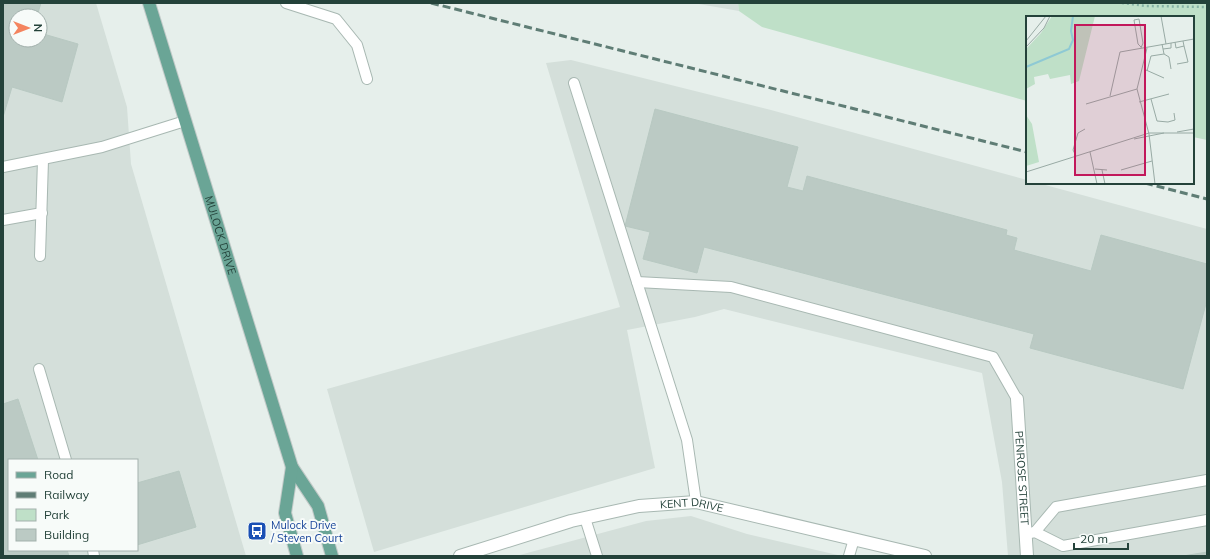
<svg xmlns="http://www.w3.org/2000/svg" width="1210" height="559" font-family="Mulish,sans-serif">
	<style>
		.built { fill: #d4dfda; fill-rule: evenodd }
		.green { fill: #bfe0c8 }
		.building { fill: #bbcac4; stroke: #b8c9c2 }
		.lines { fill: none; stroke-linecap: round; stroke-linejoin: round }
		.lane-casing { stroke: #a8b8b2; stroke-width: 12 }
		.street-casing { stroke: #a8b8b2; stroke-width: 14 }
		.primary-casing { stroke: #c2cac8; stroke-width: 14 }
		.path { stroke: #86b3a5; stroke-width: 2.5; stroke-dasharray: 2 3; stroke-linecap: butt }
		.lane { stroke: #fff; stroke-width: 10 }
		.street { stroke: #fff; stroke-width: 12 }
		.primary { stroke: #6aa596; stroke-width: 12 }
		.rail { stroke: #5f7d75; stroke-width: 3; stroke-dasharray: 8 4; stroke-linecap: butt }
		.labels { text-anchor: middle; stroke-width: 4; stroke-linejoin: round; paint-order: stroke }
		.street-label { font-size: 11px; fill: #24423a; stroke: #f7fbf9 }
		.transit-label { font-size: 11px; fill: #164399; stroke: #f7fbf9; text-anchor: start }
		.inset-river { fill: none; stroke: #8ec9d4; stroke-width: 2 }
		.inset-road { fill: none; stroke: #98aaa4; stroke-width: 1 }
		.view { fill: #c2185b; fill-opacity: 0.15; stroke: #c2185b; stroke-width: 2 }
		.inset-edge { fill: none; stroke: #24423a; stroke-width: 2 }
	</style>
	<rect width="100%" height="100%" fill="#e6efeb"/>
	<!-- built -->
	<g class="built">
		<path d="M3,3H96L127,107L131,164L246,556H3ZM16,16H40V40H16ZM9,460H137V550H9Z"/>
		<polygon points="693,3 738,3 739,11"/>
		<polygon points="571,60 771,110 1027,180 1027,183 1038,183 1207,229 1207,556 1008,556 1002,482 982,373 724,309 695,317 627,330 655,468 374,552 327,389 620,307 546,63"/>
		<polygon points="691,516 747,534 842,556 516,556 646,521"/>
	</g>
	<!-- green -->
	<polygon class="green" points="738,3 1207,3 1207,140 1193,137 1193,17 1027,17 1027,101 762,27 739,11"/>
	<!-- building -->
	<g class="building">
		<polygon points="3,3 41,3 37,16 16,16 16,40 40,40 40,33 78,44 62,102 12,87 3,117"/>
		<polygon points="655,109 798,147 787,187 803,191 807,176 1007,230 1006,235 1017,238 1014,250 1091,271 1101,235 1207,264 1207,300 1183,389 1030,348 1034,334 704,247 697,273 643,259 650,232 625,226"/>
		<polygon points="18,399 38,460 9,460 9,550 67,550 69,556 3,556 3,404"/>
		<polygon points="179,471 196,527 137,545 137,483"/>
		<polygon points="1207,552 1207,556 1183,556"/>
	</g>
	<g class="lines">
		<defs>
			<g id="lane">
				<polyline points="286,3 336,19 357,45 367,79"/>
				<polyline points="574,83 687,440 696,502"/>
				<polyline points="3,167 102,147 185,121"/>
				<polyline points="3,220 42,213"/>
				<polyline points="40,256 43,160"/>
				<polyline points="637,282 731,287 993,357 1017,399"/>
				<polyline points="39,369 66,460"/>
				<polyline points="585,518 597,556"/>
				<polyline points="1035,532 1056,507 1207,480"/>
				<polyline points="1025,534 1035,532 1063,546 1207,520"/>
				<polyline points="93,550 94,556"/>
				<polyline points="849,556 854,539"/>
			</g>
			<g id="street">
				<path id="s1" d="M1017,399L1027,556"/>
				<path id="s2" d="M460,556L571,521L639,506L696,502L925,556"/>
			</g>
			<g id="primary">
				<path id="s3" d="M149,3L292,467L318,506L332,556"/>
				<polyline points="292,467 285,513 297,556"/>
			</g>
		</defs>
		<!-- lane casing -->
		<use href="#lane" class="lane-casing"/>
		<!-- street casing -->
		<use href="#street" class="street-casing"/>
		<!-- primary casing -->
		<use href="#primary" class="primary-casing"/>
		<!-- path -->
		<polyline class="path" points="1122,3 1146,6 1207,7"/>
		<!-- lane -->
		<use href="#lane" class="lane"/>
		<!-- street -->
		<use href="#street" class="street"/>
		<!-- primary -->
		<use href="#primary" class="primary"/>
		<!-- rail -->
		<g class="rail">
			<polyline points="431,3 1027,152"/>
			<polyline points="1145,183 1207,199"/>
		</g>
	</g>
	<!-- icons -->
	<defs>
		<symbol id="bus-square" viewBox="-11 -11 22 22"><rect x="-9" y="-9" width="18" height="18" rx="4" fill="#1a4fb4" stroke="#f7fbf9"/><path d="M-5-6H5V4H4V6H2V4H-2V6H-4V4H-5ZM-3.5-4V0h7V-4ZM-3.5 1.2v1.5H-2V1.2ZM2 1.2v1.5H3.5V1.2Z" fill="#fff"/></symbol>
	</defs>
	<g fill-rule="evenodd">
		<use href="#bus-square" x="246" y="520" width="22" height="22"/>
	</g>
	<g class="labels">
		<!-- street labels -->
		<g class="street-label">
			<text dy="4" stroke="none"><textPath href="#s3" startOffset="243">MULOCK DRIVE</textPath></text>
			<text dy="4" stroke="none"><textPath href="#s1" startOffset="79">PENROSE STREET</textPath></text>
			<text dy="4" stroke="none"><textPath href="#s2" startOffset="239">KENT DRIVE</textPath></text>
		</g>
		<!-- transit labels -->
		<g class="transit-label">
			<text x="271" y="529">Mulock Drive<tspan x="271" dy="13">/ Steven Court</tspan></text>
		</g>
	</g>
	<!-- overview -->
	<g transform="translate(1026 16)">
		<rect width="168" height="168" fill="#e6efeb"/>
		<path d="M26,0H69L53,65L45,68L44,59L24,63L22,58L8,61L9,68L0,73V33L15,17ZM0,99L6,108L13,146L0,150Z" fill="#bfe0c8"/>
		<path class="inset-river" d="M0,51L43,33L47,24L45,15L47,0"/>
		<path class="inset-road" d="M135,0L140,28M0,25L20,0M149,26L150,32L158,30L157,25M0,31L18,12L24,0M115,31L112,28L108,4L113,3L117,27L115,32M121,32L111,73L123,118L129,168M137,33L145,32V27M138,38L143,41L145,53M151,48L162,46L158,30M120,54L138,62M121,55L125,40L138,38L136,28M84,80L94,36L168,23M125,83L131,105L142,106L149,104L148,97M113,86L143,78M60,88L111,73M151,116L168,113M108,123L138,117M64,136L71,168M50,140L47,134L52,117L59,113M69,153L81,154M76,154L79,168M95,154L126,145M0,156L123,117H168M145,168H162"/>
		<path class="view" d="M49,9H119V159H49Z"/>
		<rect width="168" height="168" class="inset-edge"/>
	</g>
	<!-- border -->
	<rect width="1210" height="559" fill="none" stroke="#24423a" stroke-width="8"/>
	<!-- legend -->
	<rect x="8" y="459" width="130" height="92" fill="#f7fbf9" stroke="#a3b1ad"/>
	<rect x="16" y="472" width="20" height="6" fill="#6aa596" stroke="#a3b1ad"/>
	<text x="44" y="479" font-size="12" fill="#24423a">Road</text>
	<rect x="16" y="492" width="20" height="6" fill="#5f7d75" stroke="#a3b1ad"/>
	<text x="44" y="499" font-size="12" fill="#24423a">Railway</text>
	<rect x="16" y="509" width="20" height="12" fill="#bfe0c8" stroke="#a3b1ad"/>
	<text x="44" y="519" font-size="12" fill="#24423a">Park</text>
	<rect x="16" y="529" width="20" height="12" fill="#bbcac4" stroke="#a3b1ad"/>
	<text x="44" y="539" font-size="12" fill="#24423a">Building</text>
	<!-- north arrow -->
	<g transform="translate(28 28) rotate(90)"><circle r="19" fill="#f7fbf9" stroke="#a3b1ad"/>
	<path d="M0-3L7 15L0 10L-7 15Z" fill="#f4845f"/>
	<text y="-6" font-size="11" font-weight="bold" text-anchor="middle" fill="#24423a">N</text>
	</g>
	<!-- scale -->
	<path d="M1074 543v6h54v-6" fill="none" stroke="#24423a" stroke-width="2"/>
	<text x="1080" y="543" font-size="12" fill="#24423a" stroke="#f7fbf9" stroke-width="3" paint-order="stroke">20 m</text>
</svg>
